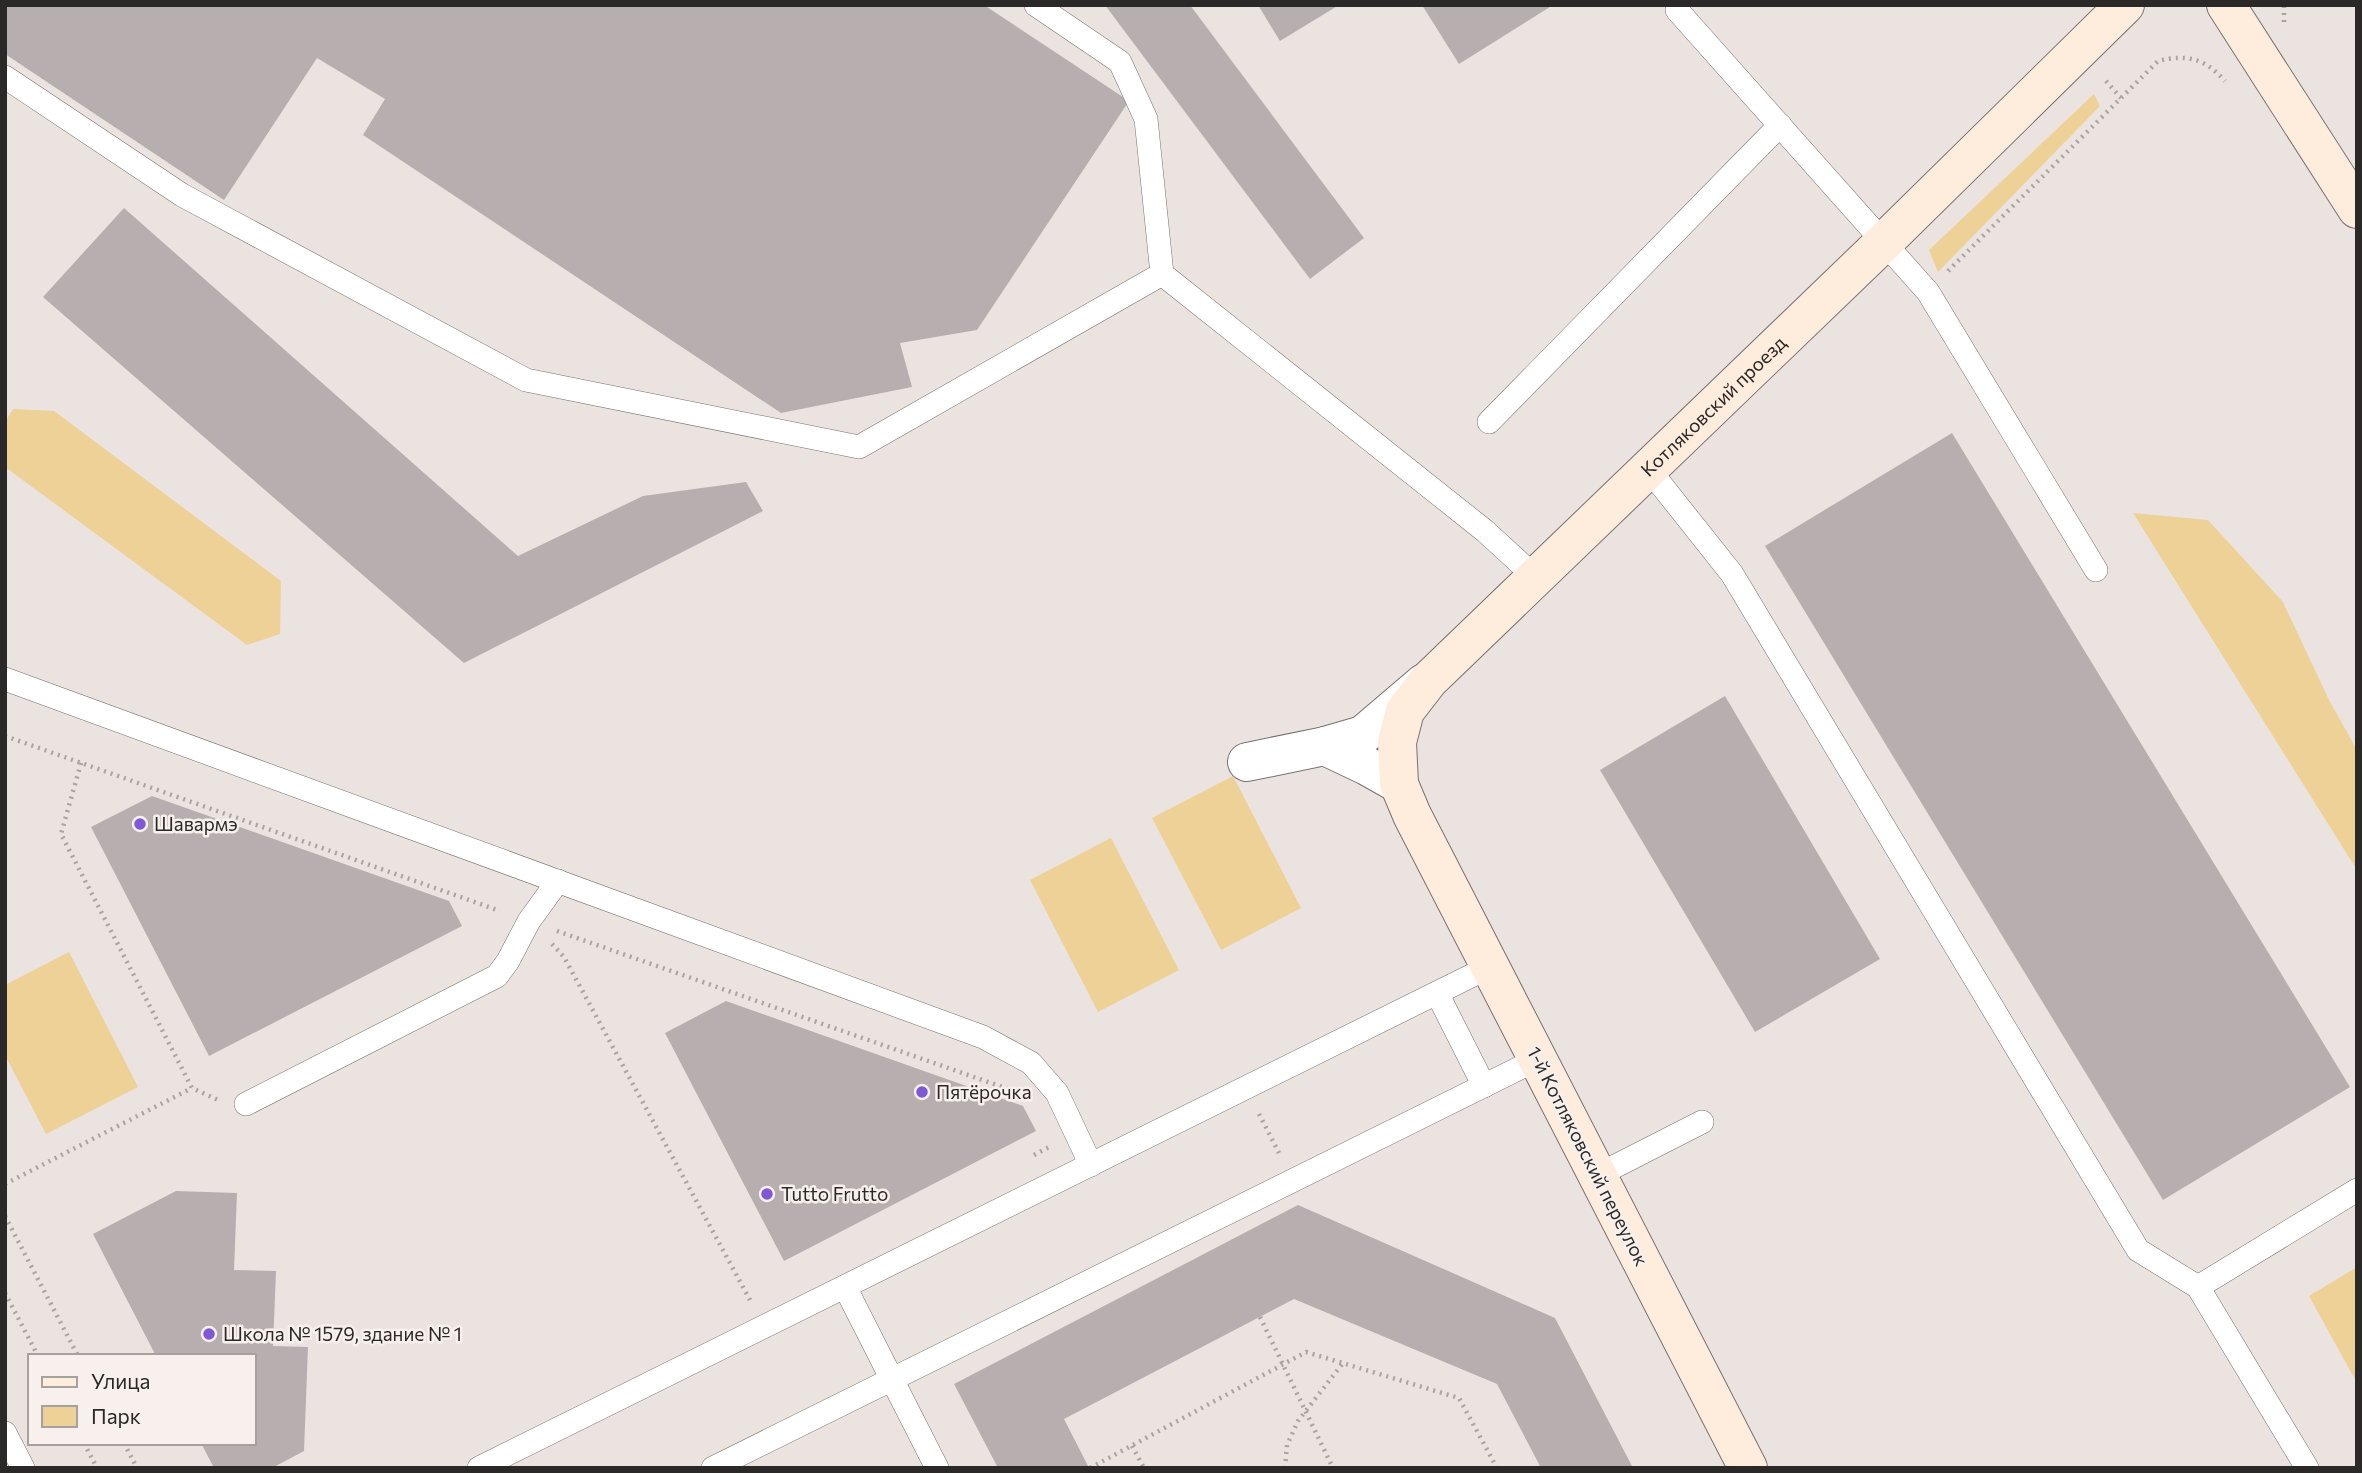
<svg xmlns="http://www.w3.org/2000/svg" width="2362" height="1473" font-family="Commissioner,sans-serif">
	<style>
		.green { fill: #eed197 }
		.building { fill: #b7afaf }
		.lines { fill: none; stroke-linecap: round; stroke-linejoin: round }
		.lane-casing { stroke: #797270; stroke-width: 24 }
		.street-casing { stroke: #797270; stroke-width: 40 }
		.secondary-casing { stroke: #797270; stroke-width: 40 }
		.path { stroke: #aaa4a1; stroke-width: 4.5; stroke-dasharray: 2 5; stroke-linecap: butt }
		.lane { stroke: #fff; stroke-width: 23 }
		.street { stroke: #fff; stroke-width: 38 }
		.secondary { stroke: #feeddd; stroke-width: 38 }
		.poi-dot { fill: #7e59d3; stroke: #f8f0ed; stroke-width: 2.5 }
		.labels { text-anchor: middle; stroke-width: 5; stroke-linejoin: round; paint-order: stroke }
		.street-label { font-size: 19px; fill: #2b2927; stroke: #f8f0ed }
		.poi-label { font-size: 19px; fill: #2b2927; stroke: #f8f0ed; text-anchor: start }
	</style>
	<rect width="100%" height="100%" fill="#ebe3e0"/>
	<!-- green -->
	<g class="green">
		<polygon points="2094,94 2100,106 1938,272 1929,250"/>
		<polygon points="13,409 54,411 281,581 280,634 247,645 5,467 5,422"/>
		<polygon points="2133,513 2208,520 2283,602 2329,700 2357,750 2357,870"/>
		<polygon points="1233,776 1301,908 1221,950 1152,818"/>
		<polygon points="1111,838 1179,970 1098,1012 1030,880"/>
		<polygon points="69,952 138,1087 46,1134 5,1055 5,985"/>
		<polygon points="2357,1267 2357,1383 2309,1296"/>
	</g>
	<!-- building -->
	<g class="building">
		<polygon points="5,5 984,5 1129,101 977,330 900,343 912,387 781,413 363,135 385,99 317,58 224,200 5,54"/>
		<polygon points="1105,5 1190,5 1364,238 1310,279"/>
		<polygon points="1258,5 1339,5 1280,41"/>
		<polygon points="1422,5 1553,5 1459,64"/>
		<polygon points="124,208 518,556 643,496 746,482 763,511 464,663 43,297"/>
		<polygon points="1952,433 2350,1087 2163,1200 1765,546"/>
		<polygon points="1725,696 1880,959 1755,1032 1600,770"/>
		<polygon points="152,796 449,901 462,926 209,1056 91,827"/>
		<polygon points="726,1001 1023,1106 1036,1131 784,1261 665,1033"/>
		<polygon points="176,1191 237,1193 234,1270 276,1271 273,1346 308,1347 304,1451 272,1468 214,1468 201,1443 254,1443 254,1356 156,1356 93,1234"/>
		<polygon points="1298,1205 1555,1318 1633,1468 1541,1468 1497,1384 1294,1299 1064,1419 1089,1468 998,1468 954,1384"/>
	</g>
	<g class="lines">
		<defs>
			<g id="lane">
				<polyline points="1036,5 1120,62 1146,119 1162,274 1485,531 1534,576"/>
				<polyline points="1677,10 1928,292 2096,570"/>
				<polyline points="5,77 182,195 526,380 859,447 1162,274"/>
				<polyline points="1489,422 1780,125"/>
				<polyline points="1647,467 1732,574 2138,1250 2198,1287 2307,1468"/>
				<polyline points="5,679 983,1037 1031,1063 1057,1093 1091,1165"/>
				<polyline points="1437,993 1484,1086"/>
				<polyline points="246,1104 497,976 508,961 529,921 558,881"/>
				<polyline points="1598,1175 1702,1122"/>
				<polyline points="845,1287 937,1468"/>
				<polyline points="2198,1287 2357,1190"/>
				<polyline points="5,1433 23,1468"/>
				<polyline points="479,1468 1491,966"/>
				<polyline points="713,1468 1538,1059"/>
			</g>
			<g id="street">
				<polyline points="1325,746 1367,766 1399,784"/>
				<polyline points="1247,762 1325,746 1363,735 1424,683"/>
			</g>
			<g id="secondary">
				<polyline points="2226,5 2357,209"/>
				<path id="s1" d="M1748,1468L1412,815L1399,784L1397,742L1405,711L1429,680L1885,241L2125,5"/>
			</g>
		</defs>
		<!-- lane casing -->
		<use href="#lane" class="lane-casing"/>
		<!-- street casing -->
		<use href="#street" class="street-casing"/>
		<!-- secondary casing -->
		<use href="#secondary" class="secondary-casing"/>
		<!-- path -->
		<g class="path">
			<polyline points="2284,22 2284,5"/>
			<polyline points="2106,81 2121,98"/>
			<path d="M1948,271L2158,61C2186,54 2205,58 2225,81"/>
			<polyline points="5,736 500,911"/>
			<polyline points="81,763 61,834 192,1088 218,1100"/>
			<polyline points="557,931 1011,1090"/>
			<polyline points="552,944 564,957 750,1300"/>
			<polyline points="1259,1114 1279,1153"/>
			<polyline points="1034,1155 1051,1146"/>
			<polyline points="5,1184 192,1088"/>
			<polyline points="5,1216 78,1356"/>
			<polyline points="5,1293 38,1356"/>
			<polyline points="1260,1317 1333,1468"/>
			<polyline points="84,1443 97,1468"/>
			<polyline points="124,1443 137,1468"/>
			<polyline points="1132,1446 1144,1468"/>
			<polyline points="1090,1468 1306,1352 1459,1398 1497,1468"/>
			<polyline points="1285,1468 1287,1445 1298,1421 1343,1363"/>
		</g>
		<!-- lane -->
		<use href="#lane" class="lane"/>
		<!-- street -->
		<use href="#street" class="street"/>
		<!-- secondary -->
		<use href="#secondary" class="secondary"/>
	</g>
	<!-- markers -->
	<g class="poi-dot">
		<circle cx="140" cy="824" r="7"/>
		<circle cx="922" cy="1092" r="7"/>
		<circle cx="767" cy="1194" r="7"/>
		<circle cx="209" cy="1334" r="7"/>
	</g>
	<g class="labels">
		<!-- street labels -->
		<g class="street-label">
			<text dy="7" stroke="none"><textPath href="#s1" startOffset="1276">Котляковский проезд</textPath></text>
			<text transform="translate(1588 1156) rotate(63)" y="7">1-й Котляковский переулок</text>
		</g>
		<!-- poi labels -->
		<g class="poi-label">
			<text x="154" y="831">Шавармэ</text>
			<text x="936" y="1099">Пятёрочка</text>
			<text x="781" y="1201">Tutto Frutto</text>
			<text x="223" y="1341">Школа № 1579, здание № 1</text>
		</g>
	</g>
	<!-- border -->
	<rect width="2362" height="1473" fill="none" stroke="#2b2927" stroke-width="14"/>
	<!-- legend -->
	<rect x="28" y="1354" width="228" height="91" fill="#f8f0ed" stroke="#a6a09e" stroke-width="2"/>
	<rect x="42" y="1377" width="35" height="10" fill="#feeddd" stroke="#a6a09e" stroke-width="2"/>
	<text x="91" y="1389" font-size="21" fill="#2b2927">Улица</text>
	<rect x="42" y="1406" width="35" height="21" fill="#eed197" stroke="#a6a09e" stroke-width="2"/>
	<text x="91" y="1424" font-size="21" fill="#2b2927">Парк</text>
</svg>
